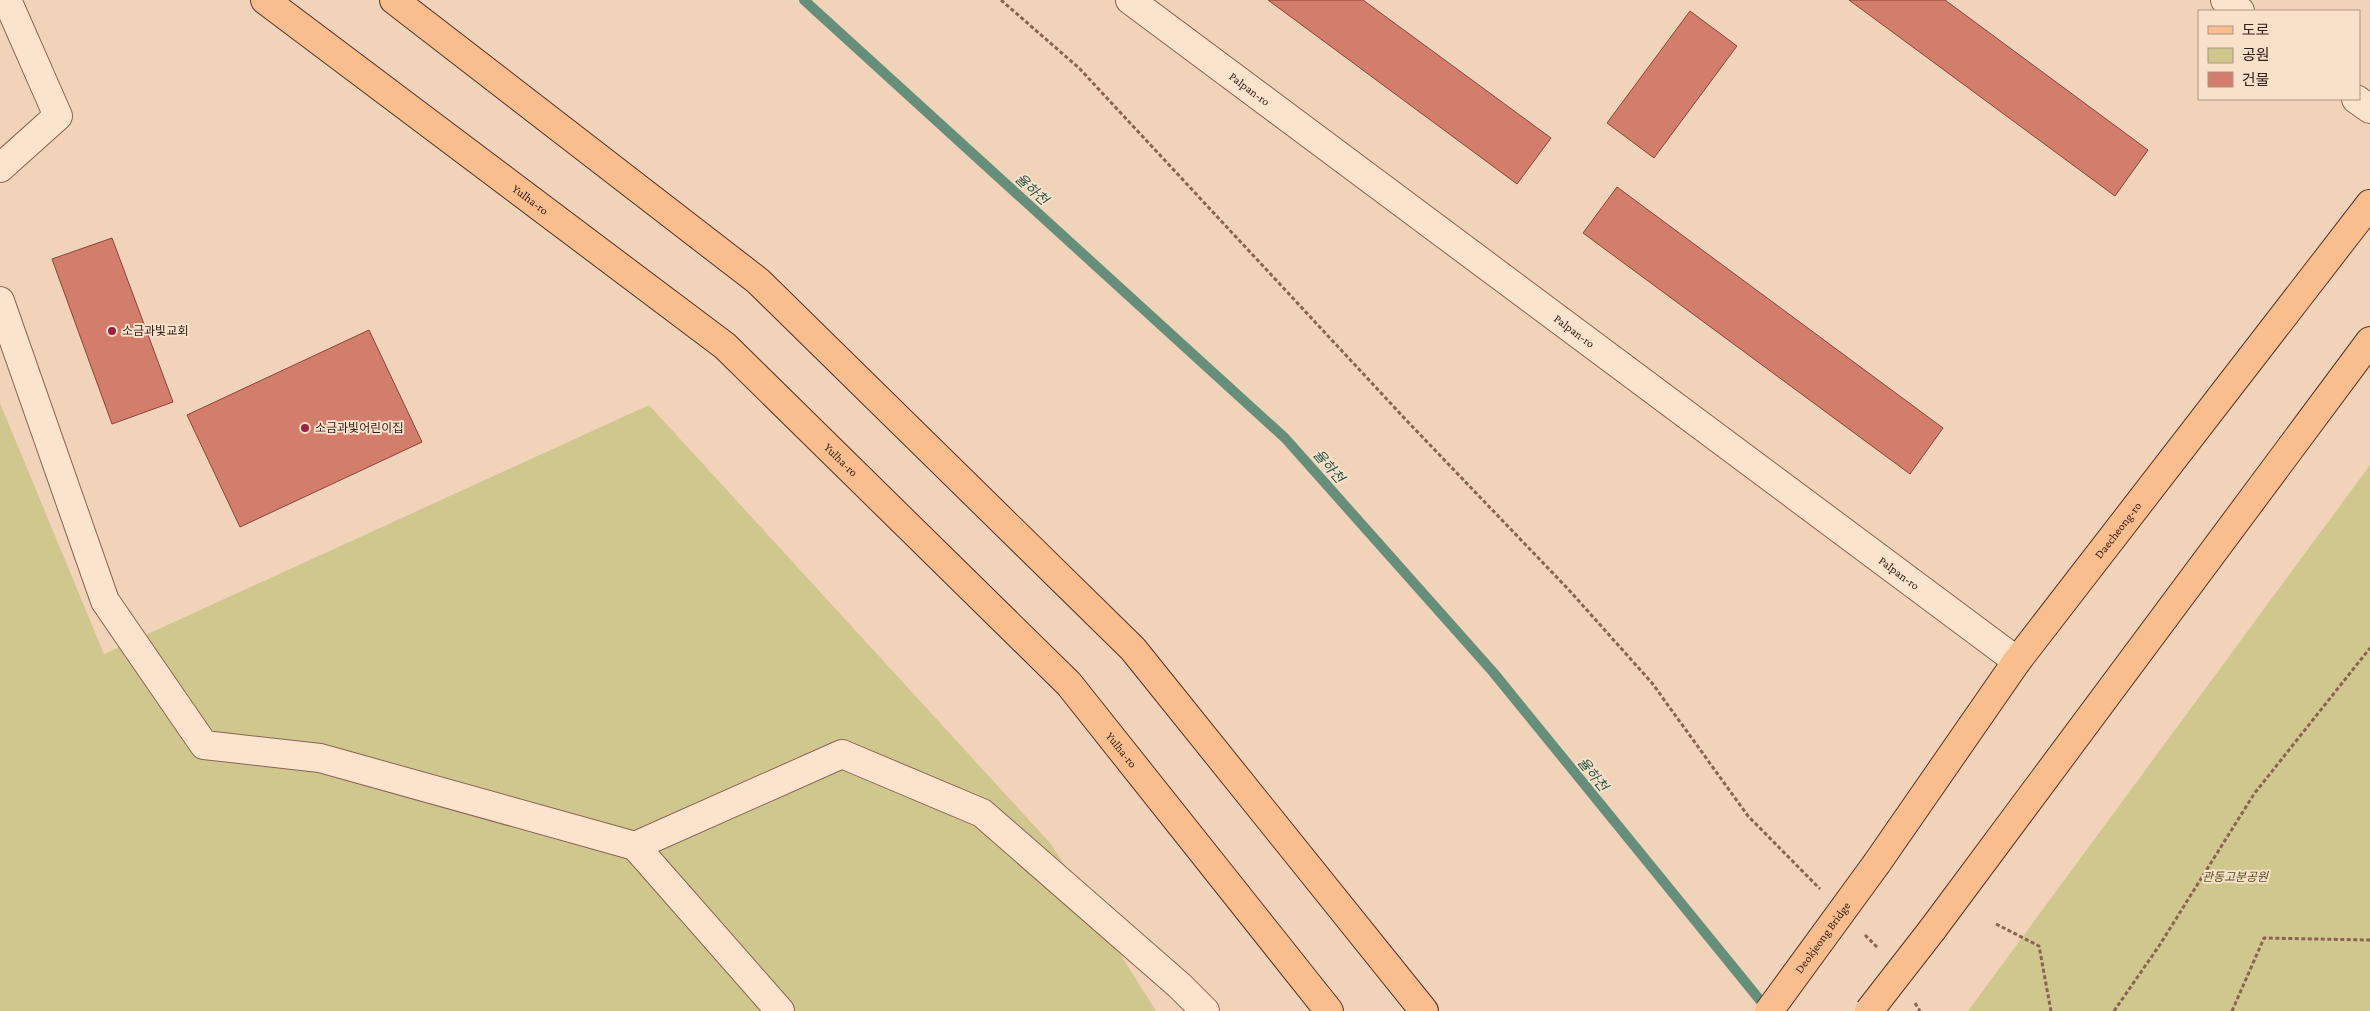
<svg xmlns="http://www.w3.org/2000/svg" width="2370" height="1011" font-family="'Crimson Pro','Noto Sans KR',serif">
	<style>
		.green { fill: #d0c78e }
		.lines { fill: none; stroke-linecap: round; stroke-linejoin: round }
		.stream { stroke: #668f7b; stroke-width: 10 }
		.building { fill: #d37e6d; stroke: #8b4337 }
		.minor-casing { stroke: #8a6353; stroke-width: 30 }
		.major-casing { stroke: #563228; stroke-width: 30 }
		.path { stroke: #8a6353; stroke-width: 3; stroke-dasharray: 4 2.5; stroke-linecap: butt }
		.minor { stroke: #fce3ce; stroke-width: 28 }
		.major { stroke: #fabd8d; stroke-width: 28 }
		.major-bridge-casing { stroke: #563228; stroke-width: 30; stroke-linecap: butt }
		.major-bridge { stroke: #fabd8d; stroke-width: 28 }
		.poi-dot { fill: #9e1e3f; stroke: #f8e0ca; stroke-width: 2 }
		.labels { text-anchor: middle; stroke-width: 4; stroke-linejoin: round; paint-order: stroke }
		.street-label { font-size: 12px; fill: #37211a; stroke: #f8e0ca }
		.poi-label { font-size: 12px; fill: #37211a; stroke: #f8e0ca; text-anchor: start }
		.park-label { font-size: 12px; font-style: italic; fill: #55551e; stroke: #f8e0ca }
		.water-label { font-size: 14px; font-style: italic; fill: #275849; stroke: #f8e0ca }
	</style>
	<rect width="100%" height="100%" fill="#f1d3ba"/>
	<!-- green -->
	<g class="green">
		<polygon points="0,403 104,654 649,405 1051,844 1156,1011 0,1011"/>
		<polygon points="2370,465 2370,1011 1968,1011"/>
	</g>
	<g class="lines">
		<!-- stream -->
		<polyline class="stream" points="804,0 1285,438 1493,672 1768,1010"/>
	</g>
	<!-- building -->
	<g class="building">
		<polygon points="1268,0 1363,0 1551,138 1517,184"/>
		<polygon points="1849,0 1945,0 2148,150 2115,196"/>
		<polygon points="1690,11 1737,46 1654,158 1607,123"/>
		<polygon points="1617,187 1943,428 1910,474 1583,233"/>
		<polygon points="112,238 173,402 112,424 52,259"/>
		<polygon points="369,330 422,442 240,527 187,415"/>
	</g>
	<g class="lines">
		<defs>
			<g id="minor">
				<path id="s1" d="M1130,0L2017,661"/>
				<polyline points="2225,0 2240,11"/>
				<polyline points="2356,99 2370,109"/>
				<polyline points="0,168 58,116 7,0"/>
				<polyline points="0,301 105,601 204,745 320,758 635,846 842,754 982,813 1180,986 1205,1011"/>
				<polyline points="635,846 780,1011"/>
			</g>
			<g id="major">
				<path id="s2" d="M265,0L725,346L1069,684L1329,1011"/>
				<polyline points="394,0 758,281 1133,649 1424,1011"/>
				<path id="s3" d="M1877,863L2017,661L2370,204"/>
				<polyline points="1932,930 2370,341"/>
			</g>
		</defs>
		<!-- minor casing -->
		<use href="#minor" class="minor-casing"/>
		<!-- major casing -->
		<use href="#major" class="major-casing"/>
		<!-- path -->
		<g class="path">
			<polyline points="1001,0 1079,68 1408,422 1569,590 1652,683 1748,816 1820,889"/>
			<polyline points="1996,924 2039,946 2051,1011"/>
			<polyline points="1865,935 1878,948"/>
			<polyline points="1915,1003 1920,1011"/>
			<polyline points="2114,1011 2159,946 2254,794 2370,648"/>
			<polyline points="2232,1011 2264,938 2370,940"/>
		</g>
		<!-- minor -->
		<use href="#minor" class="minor"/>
		<!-- major -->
		<use href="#major" class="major"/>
		<defs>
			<g id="major-bridge">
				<path id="s4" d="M1769,1011L1877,863"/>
				<polyline points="1869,1011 1932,930"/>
			</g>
		</defs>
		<!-- major-bridge casing -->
		<use href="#major-bridge" class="major-bridge-casing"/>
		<!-- major-bridge -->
		<use href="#major-bridge" class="major-bridge"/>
	</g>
	<!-- markers -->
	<g class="poi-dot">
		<circle cx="112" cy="331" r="5"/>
		<circle cx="305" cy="428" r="5"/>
	</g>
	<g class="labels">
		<!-- street labels -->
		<g class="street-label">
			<text dy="4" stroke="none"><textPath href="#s1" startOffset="149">Palpan-ro</textPath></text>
			<text dy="4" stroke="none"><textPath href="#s2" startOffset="332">Yulha-ro</textPath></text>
			<text dy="4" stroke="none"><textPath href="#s1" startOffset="554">Palpan-ro</textPath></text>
			<text dy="4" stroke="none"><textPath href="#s2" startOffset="738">Yulha-ro</textPath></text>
			<text dy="4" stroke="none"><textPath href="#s3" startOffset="411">Daecheong-ro</textPath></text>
			<text dy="4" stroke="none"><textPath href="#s1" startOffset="959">Palpan-ro</textPath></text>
			<text dy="4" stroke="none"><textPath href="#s2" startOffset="1142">Yulha-ro</textPath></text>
			<text dy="4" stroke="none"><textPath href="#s4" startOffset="91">Deokjeong Bridge</textPath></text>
		</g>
		<!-- poi labels -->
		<g class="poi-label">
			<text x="122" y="335">소금과빛교회</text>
			<text x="315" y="432">소금과빛어린이집</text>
		</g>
		<!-- park labels -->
		<g class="park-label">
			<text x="2235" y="881">관동고분공원</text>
		</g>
		<!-- water labels -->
		<g class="water-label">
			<text transform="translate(1032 189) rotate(42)" y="5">율하천</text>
			<text transform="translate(1329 466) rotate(49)" y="5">율하천</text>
			<text transform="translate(1593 774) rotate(51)" y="5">율하천</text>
		</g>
	</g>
	<!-- legend -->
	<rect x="2198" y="10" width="162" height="90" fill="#f8e0ca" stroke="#ab9484"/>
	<rect x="2208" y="26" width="25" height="8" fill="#fabd8d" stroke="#ab9484"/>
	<text x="2242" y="35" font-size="15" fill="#37211a">도로</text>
	<rect x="2208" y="48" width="25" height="15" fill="#d0c78e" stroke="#ab9484"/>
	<text x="2242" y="60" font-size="15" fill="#37211a">공원</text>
	<rect x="2208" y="72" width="25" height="15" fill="#d37e6d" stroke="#ab9484"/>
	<text x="2242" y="85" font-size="15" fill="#37211a">건물</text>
</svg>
